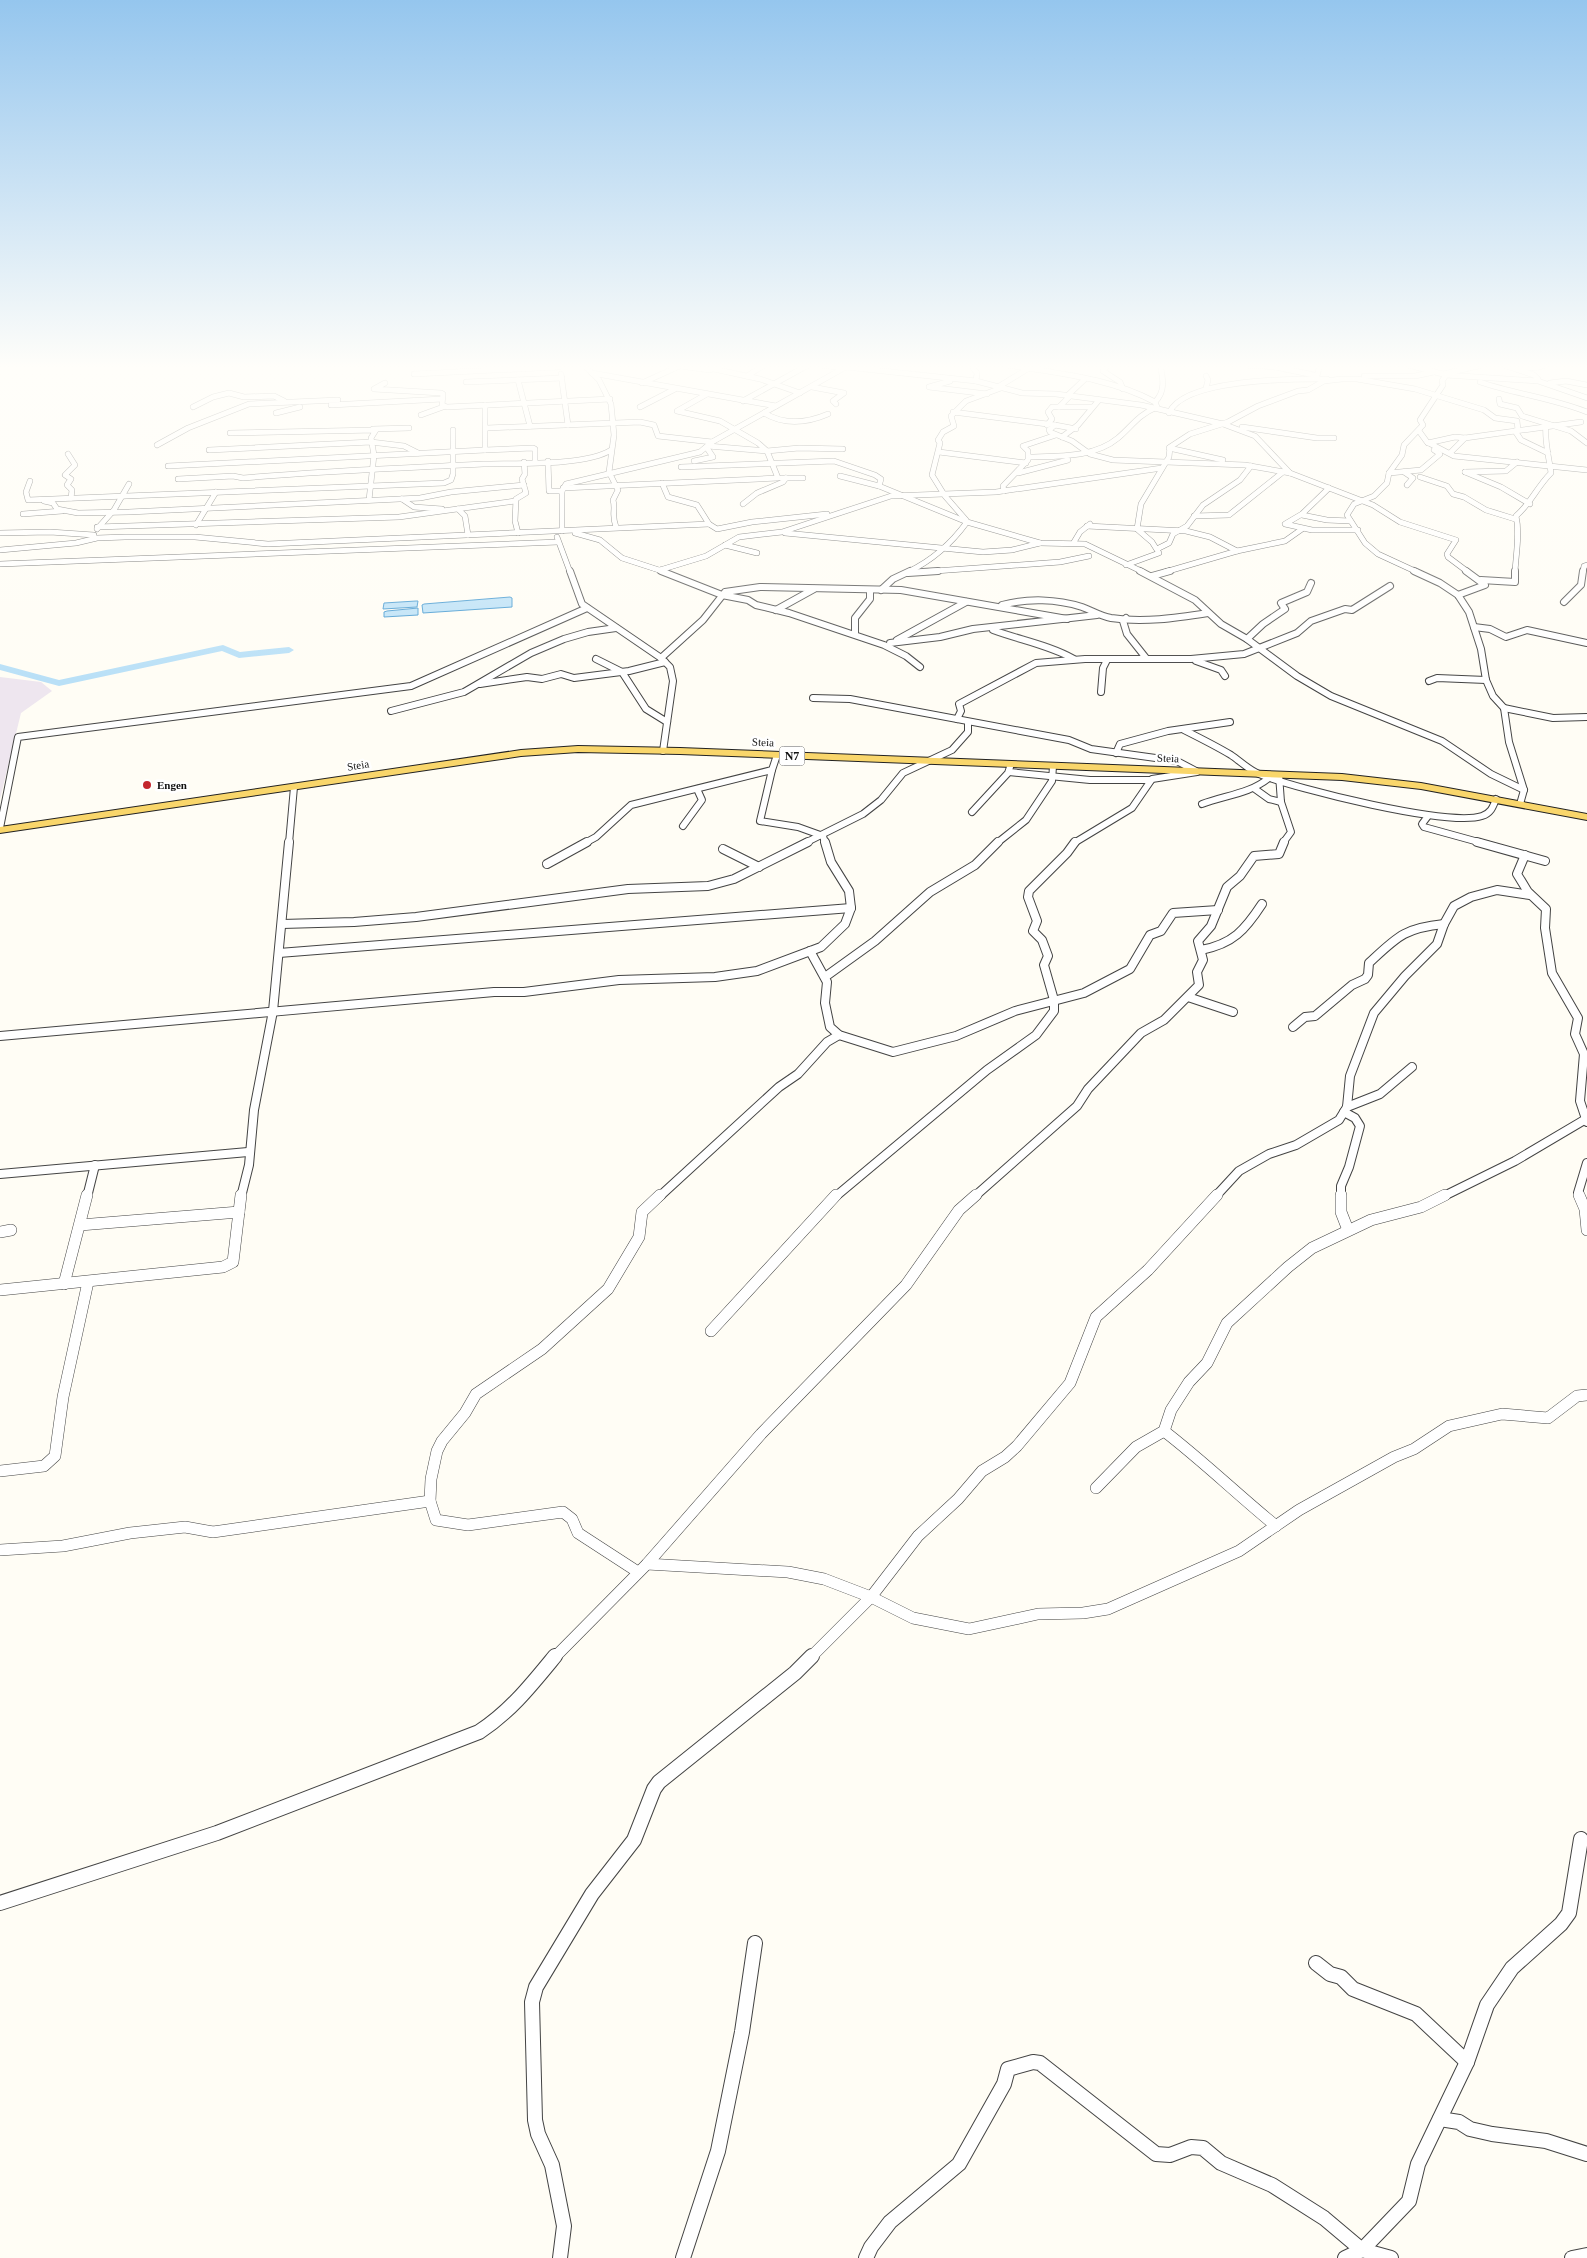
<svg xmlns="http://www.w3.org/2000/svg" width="1587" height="2258" font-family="Georgia,serif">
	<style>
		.industrial { fill: #eee6ef }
		.water { fill: #b9e0f7; stroke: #3f96cf }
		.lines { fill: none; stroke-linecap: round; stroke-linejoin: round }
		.river { fill: #b9e0f7; fill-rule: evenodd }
		.minor-far4-casing { stroke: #444; stroke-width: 6 }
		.minor-far3-casing { stroke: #444; stroke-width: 8 }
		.minor-far2-casing { stroke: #444; stroke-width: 10 }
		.minor-far1-casing { stroke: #444; stroke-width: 12 }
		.minor-casing { stroke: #444; stroke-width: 16 }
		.primary-casing { stroke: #222; stroke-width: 2 }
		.minor-far4 { stroke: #fff; stroke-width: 5 }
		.minor-far3 { stroke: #fff; stroke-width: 6 }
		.minor-far2 { stroke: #fff; stroke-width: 8 }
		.minor-far1 { stroke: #fff; stroke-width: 11 }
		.minor { stroke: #fff; stroke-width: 14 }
		.primary { fill: #f9d66b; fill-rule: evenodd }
		.poi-dot { fill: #c4262e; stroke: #fff; stroke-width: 2 }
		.labels { text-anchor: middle; stroke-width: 5; stroke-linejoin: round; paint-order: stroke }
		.far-street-label { font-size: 11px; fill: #111; stroke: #fff }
		.far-poi-label { font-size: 11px; font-weight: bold; fill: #111; stroke: #fff; text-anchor: start }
		.shield { fill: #fff; stroke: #585858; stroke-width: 1 }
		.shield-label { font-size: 12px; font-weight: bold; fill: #111 }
	</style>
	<rect width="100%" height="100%" fill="#fffdf5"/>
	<!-- industrial -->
	<polygon class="industrial" points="0,677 41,682 52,691 21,713 0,799"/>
	<!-- water -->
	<g class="water">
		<polygon points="510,597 512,598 512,607 423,613 422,605 424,604"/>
		<polygon points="416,601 418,601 417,607 383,609 384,603"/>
		<polygon points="418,608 418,615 384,617 384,612 387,611"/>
	</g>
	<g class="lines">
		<!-- river -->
		<polygon class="river" points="223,645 240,652 289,647 294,650 289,653 239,658 222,651 59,686 0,670 0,664 59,680"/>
		<defs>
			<g id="minor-far4">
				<path d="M583,364L599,380L611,404L614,435L609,472L618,490L613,500C616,510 611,514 616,527"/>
				<polyline points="813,364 844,368"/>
				<polyline points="970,364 977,373 976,381 1022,393 1056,394 1141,405 1223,424 1255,436 1290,473"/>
				<path d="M1002,364C1053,373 1109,377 1155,402"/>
				<polyline points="1108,364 1103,371 1120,382 1123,389"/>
				<polyline points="1180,364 1183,364"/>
				<polyline points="1229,364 1275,367 1314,375"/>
				<polyline points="1404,364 1443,374 1487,364"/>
				<polyline points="1500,364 1534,375 1538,379"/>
				<polyline points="680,366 710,370 725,364"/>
				<polyline points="846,367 976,381"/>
				<polyline points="714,369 760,379 800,393"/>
				<polyline points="1516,369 1540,367 1547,364"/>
				<polyline points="592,373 776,406"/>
				<polyline points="414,374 559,367"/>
				<polyline points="561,374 568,425"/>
				<polyline points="1446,375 1538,381 1587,398"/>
				<polyline points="747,376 766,364"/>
				<polyline points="1206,376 1208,380 1206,388"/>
				<polyline points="1317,376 1320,364"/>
				<polyline points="1364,376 1415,376 1434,372"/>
				<polyline points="518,380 530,426"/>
				<polyline points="950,381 929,387 987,394"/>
				<polyline points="466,382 562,378"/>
				<path d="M1480,382C1515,394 1552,398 1587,412"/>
				<polyline points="385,383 374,389 441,393 443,394 442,405 447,407 610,399"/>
				<polyline points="642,383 684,364"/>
				<polyline points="1550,383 1566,381 1587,385"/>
				<polyline points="812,387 844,393 833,401 836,404"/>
				<polyline points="998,387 1029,368"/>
				<polyline points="1068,395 1085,379"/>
				<polyline points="1499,399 1500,404 1517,408 1522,416 1571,431 1587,443"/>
				<polyline points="743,401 810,364"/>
				<polyline points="331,405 442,399"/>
				<polyline points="193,407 213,397 229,393 244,397 274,396 284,401"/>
				<polyline points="640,407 675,389"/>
				<polyline points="1059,407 1092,407"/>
				<polyline points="953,412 1055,425 1049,430 1050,432 1072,441 1090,454 1113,460 1245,465 1290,473 1373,505 1400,522 1456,540 1447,554 1448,557 1468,572"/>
				<polyline points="276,413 300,407"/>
				<path d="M764,413C784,425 807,423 828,414"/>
				<path d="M1169,413C1184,378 1293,379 1327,379"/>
				<polyline points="421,415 443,407"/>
				<polyline points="1047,425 1052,419 1048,412 1052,407 1059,407 1070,396"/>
				<polyline points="1055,425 1076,429"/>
				<polyline points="1242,427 1317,438 1334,438"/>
				<polyline points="487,428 640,422 654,425 658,436 712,442"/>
				<polyline points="373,429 409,428"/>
				<polyline points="1419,431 1427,442 1454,456 1587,470"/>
				<polyline points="1515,431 1521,440 1548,453"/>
				<polyline points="230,433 376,430 371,438 374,455 369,500"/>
				<polyline points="1062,437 1078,425 1099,400"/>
				<polyline points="1428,443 1455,437 1465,438 1581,422"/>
				<polyline points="157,445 188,428 249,404 338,400"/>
				<polyline points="708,446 767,451 799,448 843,449"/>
				<polyline points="1169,448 1223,460"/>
				<polyline points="209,450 371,442 404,446 418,453"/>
				<polyline points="485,450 533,448 535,449 535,462"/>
				<polyline points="939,452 1026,463"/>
				<polyline points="1450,453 1465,438"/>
				<polyline points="68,454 75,465 65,475 71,479 67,485 72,490 71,498"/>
				<path d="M1029,457C1058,456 1094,458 1118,438C1133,425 1138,415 1157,407L1155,402C1166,391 1163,378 1160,364"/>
				<polyline points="548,461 549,491 562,491"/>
				<polyline points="694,461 713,457 707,448"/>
				<polyline points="168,466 485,450 485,405"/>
				<polyline points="681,467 834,461 875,475 881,479 879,486 967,522 1040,543 1085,544 1143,572"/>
				<polyline points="1404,472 1413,478 1407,485"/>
				<polyline points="1465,472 1501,487 1530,504"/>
				<polyline points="1465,472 1506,471 1517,462"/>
				<polyline points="1018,473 1068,460"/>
				<polyline points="1389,473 1421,470 1440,454 1434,450 1436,448"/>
				<polyline points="840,476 879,486"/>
				<polyline points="1420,477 1447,486 1453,494 1464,497 1486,510 1515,519"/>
				<polyline points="781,478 803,478"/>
				<path d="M178,479L233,476L243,478C323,471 403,468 483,464C515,463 586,466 611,450"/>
				<polyline points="30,481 26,492 28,500 444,483 451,480 453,474 453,430"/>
				<polyline points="662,483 668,497 697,505 709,524 717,529 752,522 827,514"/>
				<polyline points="563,488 778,478 767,451 758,443 720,421 677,411 707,394"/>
				<polyline points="1329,488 1302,514 1285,524 1312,530 1358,530"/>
				<polyline points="1004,491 1003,486 1028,460 1028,451 1023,446 1056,435"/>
				<polyline points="402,499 414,507 442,509"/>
				<polyline points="44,501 53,503 57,509 78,513 129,512 420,498 451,492 524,485"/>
				<polyline points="743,504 757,493 783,482 786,478"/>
				<polyline points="458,509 465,516 468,535"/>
				<polyline points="23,514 62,511"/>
				<polyline points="1302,515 1327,520 1350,521"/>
				<polyline points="1194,516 1229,515 1283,472"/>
				<polyline points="966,520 945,496 932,475 940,443 938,440 943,432 954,426 951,416 966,401 1001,388"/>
				<polyline points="196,525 216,492"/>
				<polyline points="1087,526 1186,531 1210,537 1237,551"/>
				<polyline points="97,527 399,517 515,501"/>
				<polyline points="97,529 114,510 129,484"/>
				<polyline points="562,531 562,491 566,484 700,452 712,442 851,364"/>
				<polyline points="0,533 50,532 94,535"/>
				<polyline points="518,533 515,521 516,499 526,493 522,479 525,474 524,462"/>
				<polyline points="575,533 600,540 622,558 665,572"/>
				<polyline points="785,533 983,552 1012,550 1040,543"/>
				<polyline points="557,537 570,572"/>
				<polyline points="1074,542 1080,532 1090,524"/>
				<polyline points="725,545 757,553"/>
				<polyline points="1157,549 1169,543 1173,534 1187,526 1203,505 1240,480 1251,466"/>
				<polyline points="0,550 76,543 97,538 125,537 195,537 268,544 709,524"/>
				<polyline points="0,564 558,542"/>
				<polyline points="1126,565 1159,553 1152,542 1137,529 1141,504 1169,457 1170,447 1190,434 1228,422 1258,406 1298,391 1308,390 1324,381 1342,379 1357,379 1415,389 1484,410 1495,418 1517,421 1518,430"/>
				<polyline points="660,570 706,556 739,537 782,532 891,496 996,492 1162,468"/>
				<path d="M908,572C933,560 951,544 967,522"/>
				<polyline points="921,572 1060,562 1089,556"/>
				<polyline points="1165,572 1237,551 1285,541 1302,529"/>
				<polyline points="1417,572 1378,554 1365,543 1347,515 1354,504 1374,496 1387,483 1389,473 1402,455 1404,445 1423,425 1420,420 1443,385 1442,381 1446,375 1443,374"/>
				<path d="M1515,572C1516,554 1520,533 1516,516C1532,502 1536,488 1551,473C1549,457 1544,440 1546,424"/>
				<polyline points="1583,572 1584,566 1587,565"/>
			</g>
			<g id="minor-far3">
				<polyline points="570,571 582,604 661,658 670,667 673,681 663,751"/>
				<polyline points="661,571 722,595 748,600 756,605 789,613 884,645 906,656 920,667"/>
				<polyline points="1140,571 1195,600 1221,624 1247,639 1297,676 1331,696 1442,741 1491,774 1524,790"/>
				<polyline points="1414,571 1440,583 1458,595 1469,612 1481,649 1486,680 1493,696 1504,708 1509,742 1524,790 1520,804"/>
				<polyline points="908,573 938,571"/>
				<polyline points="1152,576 1170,571"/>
				<polyline points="1481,580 1515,582 1515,571"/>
				<polyline points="881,590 893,579 910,571"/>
				<polyline points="1458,595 1485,585 1466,571"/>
				<polyline points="1564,602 1581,585 1583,571"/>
				<path d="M1002,605C1028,598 1057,599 1082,607C1093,611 1100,616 1111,618C1143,623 1176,618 1208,613"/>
				<polyline points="776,610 814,589"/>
				<polyline points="1126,618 1123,621 1127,634 1146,658"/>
				<polyline points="1474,627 1490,629 1506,637 1527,630 1587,643"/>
				<path d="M993,630C1020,640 1049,645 1074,659"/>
				<polyline points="855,634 855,618 870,599 870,590"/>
				<polyline points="1247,639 1263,624 1285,609 1281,603 1307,592 1311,583"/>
				<polyline points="897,640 966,602"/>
				<polyline points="890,643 940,637 973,629 1097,615"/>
				<polyline points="661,658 703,620 725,592 760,587 901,590 1067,619"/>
				<polyline points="596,659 622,672 646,709 667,722"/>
				<polyline points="1196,661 1221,670 1225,676"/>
				<polyline points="1429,681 1437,678 1486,680"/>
				<polyline points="480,684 527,677 542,679 561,674 574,678 629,671 665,662"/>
				<polyline points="1101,692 1103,668 1107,660"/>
				<polyline points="813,698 850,699 1069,740 1091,749 1177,761 1196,771"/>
				<polyline points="1504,708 1553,718 1587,717"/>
				<polyline points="391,711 464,692 531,653 564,639 588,632 616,628"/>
				<polyline points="957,719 961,711 959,704 1036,663 1085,659 1191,659 1244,654 1297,633 1311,621 1345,609 1352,610 1390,586"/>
				<path d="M1184,730C1200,738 1216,746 1231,755C1240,761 1249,770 1259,774C1296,789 1449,827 1482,816C1491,813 1493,807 1496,799"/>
				<polyline points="1116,753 1120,744 1168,731 1230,722"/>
				<polyline points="772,770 760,821 798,827 823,836 825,843"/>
				<polyline points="1009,772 1090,780 1151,780"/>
				<polyline points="1279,775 1281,802 1291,832 1283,843"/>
				<polyline points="1255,789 1269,799 1281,802"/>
				<path d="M1202,804C1226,795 1249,794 1269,778"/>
				<polyline points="972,812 1008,773 1010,767"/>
				<polyline points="1428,816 1422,824 1424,827 1482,843"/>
				<polyline points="683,826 702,800 697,789"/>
				<polyline points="0,828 18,737 411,686 587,608"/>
				<polyline points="289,843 294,787"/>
				<polyline points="585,843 596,837 631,805 772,770 777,755"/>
				<polyline points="805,843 863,814 881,800 903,773 952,750 968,732 968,722"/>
				<polyline points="997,843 1026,820 1052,781 1053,766"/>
				<polyline points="1074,843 1132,808 1152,779 1197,772"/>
			</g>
			<g id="minor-far2">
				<polyline points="1477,842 1545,861"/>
				<polyline points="723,849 759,867"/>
				<polyline points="1525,855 1517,874 1528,892 1546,909 1545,928 1552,973 1578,1018 1575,1034 1584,1054 1580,1101 1587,1122"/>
				<polyline points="547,864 587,842"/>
				<polyline points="282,924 354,922 416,917 628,889 708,886 734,879 808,842"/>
				<path d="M1201,950C1233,944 1245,930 1262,904"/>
				<polyline points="810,951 827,982 825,1003 830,1027 839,1035 893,1052 956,1036 1015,1011 1084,993 1130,969 1150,935 1161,931 1173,913 1218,910"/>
				<polyline points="279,953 851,908"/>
				<polyline points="825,977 875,941 930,892 975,865 998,842"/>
				<polyline points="1188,997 1233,1012"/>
				<path d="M1293,1027L1305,1017L1315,1016L1352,985L1365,979L1368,975L1369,963C1397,937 1404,928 1444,924"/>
				<polyline points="0,1036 494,992 524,992 619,980 715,977 757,971 821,947 845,924 851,908 849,891 831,862 825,842"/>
				<polyline points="1347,1107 1380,1094 1412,1067"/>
				<polyline points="0,1174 248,1152"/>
				<polyline points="87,1197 95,1165"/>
				<polyline points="241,1197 249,1165 254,1110 273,1011 289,842"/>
				<polyline points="659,1197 779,1087 798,1074 827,1042 839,1035"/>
				<polyline points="835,1197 987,1070 1036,1035 1054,1011 1054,1000 1044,965 1048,956 1042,940 1033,931 1037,921 1028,897 1029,891 1067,853 1075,842"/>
				<polyline points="974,1197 1077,1106 1088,1089 1141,1033 1164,1020 1199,985 1197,972 1203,960 1198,941 1211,926 1227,887 1240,876 1254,856 1279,854 1284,842"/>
				<polyline points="1215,1197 1239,1171 1269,1154 1296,1145 1339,1120 1347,1107 1350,1076 1374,1013 1405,976 1437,944 1444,924 1454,906 1471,897 1497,890 1530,895"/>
				<polyline points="1341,1197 1341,1186 1349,1167 1360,1126 1355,1118 1344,1112"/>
				<polyline points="1442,1197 1515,1161 1586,1119"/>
				<polyline points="1580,1197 1578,1193 1587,1163"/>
			</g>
			<g id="minor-far1">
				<polyline points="1341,1195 1341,1212 1348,1230"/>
				<polyline points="1579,1195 1585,1209 1587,1230"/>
				<polyline points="80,1225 239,1212"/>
				<polyline points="0,1232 11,1230"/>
				<polyline points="64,1284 87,1195"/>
				<polyline points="0,1290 223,1267 233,1262 241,1195"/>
				<polyline points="711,1331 836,1195"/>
				<path d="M1164,1431C1203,1461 1238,1495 1276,1526"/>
				<polyline points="0,1471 44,1466 55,1456 63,1397 88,1282"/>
				<polyline points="1096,1488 1136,1447 1164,1431 1171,1410 1189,1382 1207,1363 1227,1323 1288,1267 1312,1248 1371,1220 1421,1207 1445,1195"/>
				<polyline points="0,1550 63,1546 130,1533 185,1527 213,1532 430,1501"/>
				<polyline points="647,1564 788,1572 824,1579 871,1597 913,1618 969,1629 1038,1614 1083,1613 1108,1609 1239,1551 1299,1510 1394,1457 1414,1449 1449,1426 1502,1414 1548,1418 1577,1396 1587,1395"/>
				<polyline points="638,1572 578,1533 572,1519 563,1512 468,1525 436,1520 430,1501 431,1479 437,1451 442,1441 465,1413 476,1394 542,1349 608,1289 639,1237 642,1212 660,1195"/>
				<polyline points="554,1658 647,1564 761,1434 906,1285 959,1210 976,1195"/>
				<polyline points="810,1658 871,1597 918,1536 958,1499 982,1471 1005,1457 1017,1446 1070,1383 1096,1317 1148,1270 1217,1195"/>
			</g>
			<g id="minor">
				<path d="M0,1903L217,1833L479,1732C510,1712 532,1684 555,1656"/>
				<polyline points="1316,1963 1330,1974 1341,1977 1353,1989 1416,2014 1467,2062"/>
				<polyline points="1440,2119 1459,2122 1470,2129 1492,2134 1546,2141 1587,2154"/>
				<polyline points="560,2258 564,2226 552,2165 538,2134 535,2120 532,2002 536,1987 592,1894 634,1840 654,1789 659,1782 795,1673 812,1656"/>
				<polyline points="683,2258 718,2151 742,2032 755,1943"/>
				<polyline points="866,2258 871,2247 890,2222 959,2164 1004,2084 1008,2069 1033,2062 1040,2063 1156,2154 1170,2155 1191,2147 1203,2148 1221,2163 1272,2185 1324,2218 1362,2250 1391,2258"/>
				<polyline points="1345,2258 1362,2250 1409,2201 1418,2164 1467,2062 1487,2005 1512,1968 1561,1924 1569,1913 1581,1839"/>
				<polyline points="1572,2258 1587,2255"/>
			</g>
			<polygon id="primary" points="578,746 680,748 1342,774 1421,783 1587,814 1587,820 1421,789 1342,780 680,754 578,752 521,756 0,833 0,827 521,750"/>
		</defs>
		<!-- minor-far4 casing -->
		<use href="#minor-far4" class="minor-far4-casing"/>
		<!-- minor-far3 casing -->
		<use href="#minor-far3" class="minor-far3-casing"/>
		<!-- minor-far2 casing -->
		<use href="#minor-far2" class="minor-far2-casing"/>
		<!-- minor-far1 casing -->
		<use href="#minor-far1" class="minor-far1-casing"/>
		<!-- minor casing -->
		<use href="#minor" class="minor-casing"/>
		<!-- primary casing -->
		<use href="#primary" class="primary-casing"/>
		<!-- minor-far4 -->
		<use href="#minor-far4" class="minor-far4"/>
		<!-- minor-far3 -->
		<use href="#minor-far3" class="minor-far3"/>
		<!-- minor-far2 -->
		<use href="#minor-far2" class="minor-far2"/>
		<!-- minor-far1 -->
		<use href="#minor-far1" class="minor-far1"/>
		<!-- minor -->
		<use href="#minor" class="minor"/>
		<!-- primary -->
		<use href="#primary" class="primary"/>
	</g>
	<!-- sky -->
	<linearGradient id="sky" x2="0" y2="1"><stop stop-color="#95c6ee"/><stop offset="0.54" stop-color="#fffefa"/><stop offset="1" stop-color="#fffefa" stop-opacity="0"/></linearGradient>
	<rect width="1587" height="680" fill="url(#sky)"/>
	<!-- markers -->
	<circle class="poi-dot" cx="147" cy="785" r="5"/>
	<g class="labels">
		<!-- far-street labels -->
		<g class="far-street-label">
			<text transform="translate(763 742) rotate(2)" y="4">Steia</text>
			<text transform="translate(1168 758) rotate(2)" y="4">Steia</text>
			<text transform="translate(358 765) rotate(-9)" y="4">Steia</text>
		</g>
		<!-- far-poi labels -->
		<g class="far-poi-label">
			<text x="157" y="789">Engen</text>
		</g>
		<!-- shield labels -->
		<rect class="shield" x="779.5" y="746.5" width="25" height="19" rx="4"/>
		<g class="shield-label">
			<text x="792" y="760">N7</text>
		</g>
	</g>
</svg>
